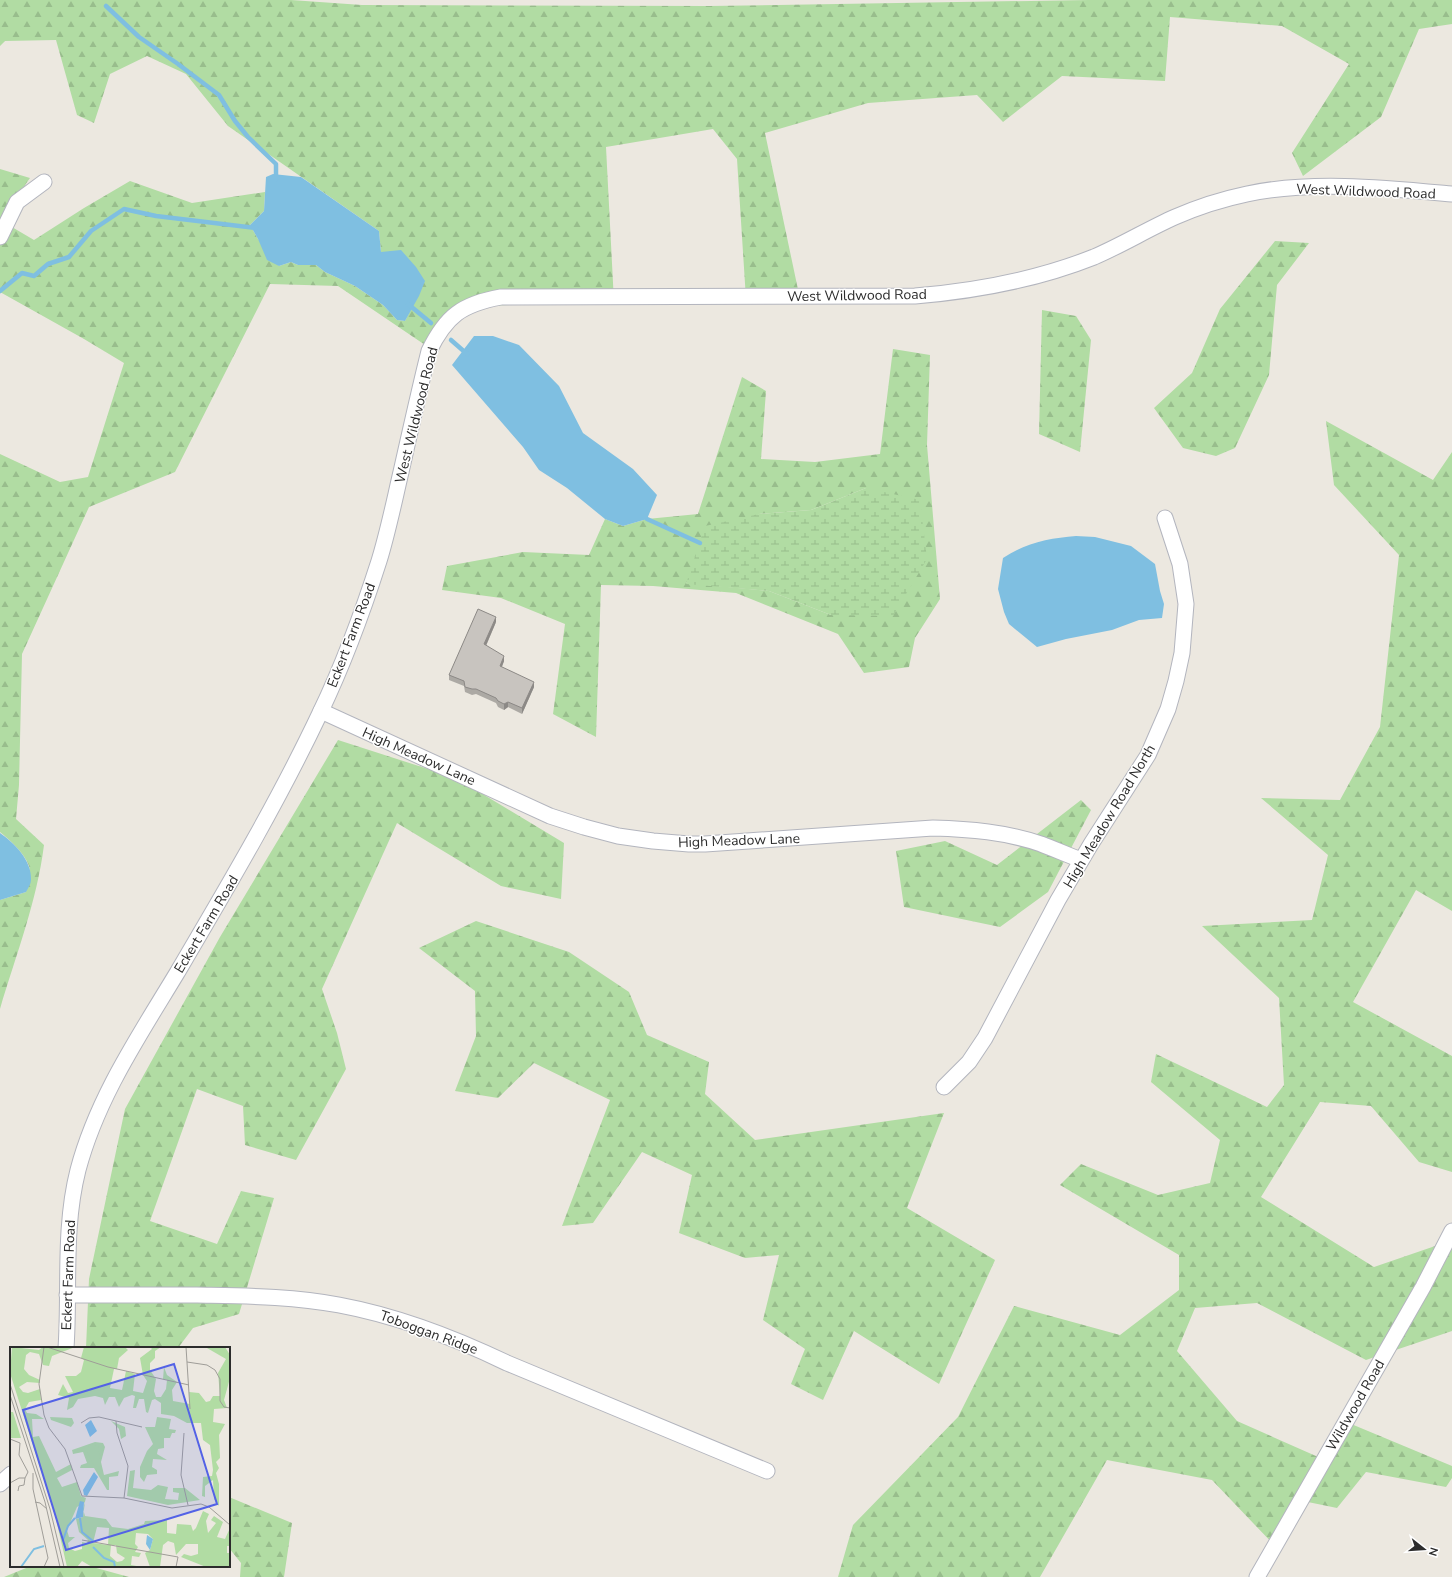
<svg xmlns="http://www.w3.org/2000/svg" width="1452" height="1577" font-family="'Nunito Sans',sans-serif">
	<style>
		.forest { fill: url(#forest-firs); fill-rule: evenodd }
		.wetland { fill: url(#wetland-marsh) }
		.water { fill: #7fbfe1 }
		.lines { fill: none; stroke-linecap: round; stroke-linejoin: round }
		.stream { stroke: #7fbfe1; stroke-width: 4.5 }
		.street-casing { stroke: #b3b5be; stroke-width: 17 }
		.street { stroke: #fff; stroke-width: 15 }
		.wall { fill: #aca9a4 }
		.shaded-wall { fill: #8c8986 }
		.building { fill: #c8c4bf; stroke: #8c8986 }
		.labels { text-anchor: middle; stroke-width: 3; stroke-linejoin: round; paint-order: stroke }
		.street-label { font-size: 14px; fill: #2c2c2c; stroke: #fff }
		.inset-river { fill: none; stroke: #7fbfe1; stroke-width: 2 }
		.inset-road { fill: none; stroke: #9f9d98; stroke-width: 1 }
		.view { fill: #5362e6; fill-opacity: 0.15; stroke: #5362e6; stroke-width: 2 }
		.inset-edge { fill: none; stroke: #2c2c2c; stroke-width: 2 }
	</style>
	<defs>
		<pattern id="forest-firs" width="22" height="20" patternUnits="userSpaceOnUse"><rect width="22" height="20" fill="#b1dca3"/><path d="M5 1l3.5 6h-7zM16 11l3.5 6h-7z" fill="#98bd8c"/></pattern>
		<pattern id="wetland-marsh" width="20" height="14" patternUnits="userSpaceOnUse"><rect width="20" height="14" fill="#b1dca3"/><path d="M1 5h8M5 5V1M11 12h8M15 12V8" fill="none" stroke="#98bd8c"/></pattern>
	</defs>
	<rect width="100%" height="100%" fill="#ece8e0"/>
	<!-- forest -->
	<g class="forest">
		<path d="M0,0H291L362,5L709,6L1089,0H1452V24L1419,29L1381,117L1303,176L1292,153L1349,64L1282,26L1170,17L1165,81L1062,76L1003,122L977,95L868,103L765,133L800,299H746L737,159L713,129L606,147L614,302L472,306L431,349L338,286L270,284L175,472L89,507L22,654L19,785L16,819L44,845C37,901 16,955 0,1009V900L26,892C27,885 31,873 29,866C25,854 10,840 0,832V454L60,482L88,477L124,363L84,339L0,292V169L30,178L0,220L34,240L84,208L130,181L192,203L265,192L264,211L250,225L258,239L279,266L291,262L298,265H316L325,272L355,286L383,305L397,320L405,321L412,307L381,252L379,231L228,126L186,74L147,56L110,74L94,123L77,115L56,40L5,41L0,46Z"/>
		<polygon points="1275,241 1309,243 1277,285 1269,375 1235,448 1216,456 1183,448 1154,408 1192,373 1220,309"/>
		<polygon points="1042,310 1076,316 1091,340 1080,452 1039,434"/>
		<path d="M893,349L930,355L927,445L940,599L915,638L909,667L864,673L838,634L736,593L653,586L601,585L596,737L553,714L565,624L501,598L442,590L447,566L523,552L589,555L605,519L623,526L647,519L698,514L742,377L766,391L761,459L815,462L880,454ZM866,488L831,615L769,591L686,583L759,514L811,510Z"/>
		<polygon points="1326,421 1433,480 1452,452 1452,911 1416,890 1353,1002 1452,1056 1452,1172 1419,1162 1371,1106 1320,1102 1261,1197 1374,1267 1441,1244 1452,1245 1452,1331 1366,1360 1257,1303 1195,1308 1177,1351 1237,1421 1325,1460 1344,1421 1452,1466 1452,1478 1446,1487 1366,1472 1337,1508 1303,1501 1275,1546 1212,1480 1107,1460 1040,1577 838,1577 853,1525 958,1417 1014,1306 1120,1335 1179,1290 1179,1255 1060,1185 1081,1164 1158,1195 1210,1183 1220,1140 1151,1082 1156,1054 1267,1107 1284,1085 1279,998 1202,926 1312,920 1328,855 1261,798 1340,800 1380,727 1399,555 1334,485"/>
		<polygon points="338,740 456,778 564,843 561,899 501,886 397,823 322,989 337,1033 346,1069 296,1160 245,1145 243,1106 197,1089 150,1221 217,1244 241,1191 274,1198 239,1314 193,1328 178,1348 86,1348 89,1279 125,1109 220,937"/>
		<polygon points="1081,800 1091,810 1048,892 1000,927 904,907 896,851 945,841 997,865"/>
		<polygon points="476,921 569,952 629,992 647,1035 709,1062 705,1094 755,1140 944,1113 907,1208 995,1260 939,1384 854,1331 823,1400 791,1384 805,1349 763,1320 779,1255 745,1258 679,1233 692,1175 642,1152 593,1223 562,1226 610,1100 534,1063 498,1098 455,1091 476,1036 475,991 419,948"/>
		<polygon points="229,1497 292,1523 284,1577 240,1577 241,1563 229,1548"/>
		<polygon points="31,1566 89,1566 129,1577 4,1577"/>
	</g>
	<!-- wetland -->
	<polygon class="wetland" points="866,488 920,500 927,559 893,616 831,615 769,591 686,584 705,526 759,514 811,510"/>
	<!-- water -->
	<g class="water">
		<polygon points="273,174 301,177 379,231 381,252 401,250 416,267 425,281 419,296 405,321 397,320 383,305 355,286 325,272 316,265 298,265 291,262 279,266 267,260 258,239 250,225 264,211 266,177"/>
		<polygon points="474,336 493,336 519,345 559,386 583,433 633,469 657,495 647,519 623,526 605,519 567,488 539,470 523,447 452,365"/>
		<path d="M1076,536L1095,537L1131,546L1155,564L1160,591L1164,604L1162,618L1139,620L1112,630L1066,639L1037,647L1009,624L1004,612L998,589L1003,558C1025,543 1050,538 1076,536Z"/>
		<path d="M0,833C14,843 32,860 31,880C31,884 28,888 26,892L0,900Z"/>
	</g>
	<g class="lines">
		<!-- stream -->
		<g class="stream">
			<polyline points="106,6 139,37 178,64 219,95 235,121 248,137 276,164 276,179"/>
			<polyline points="0,291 22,273 34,276 48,264 69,257 91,231 124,209 156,216 256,228"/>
			<polyline points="408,304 431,323"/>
			<polyline points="451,340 467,354"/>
			<polyline points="644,516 647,519 700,543"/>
		</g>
		<defs>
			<g id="street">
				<polyline points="0,237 17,202 44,182"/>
				<path d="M321,711L550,816L584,827L618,836L653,841L689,844H705L933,828C970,829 1006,832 1041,844C1054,849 1068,855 1081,860"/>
				<polyline points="944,1087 969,1062 985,1038 1058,900 1091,844 1148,755 1168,709 1176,681 1182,653 1186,604 1180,564 1165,518"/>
				<path d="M67,1295C110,1295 154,1295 197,1295C245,1296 292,1296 339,1305C398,1316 453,1337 507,1363L767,1471"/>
				<path d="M66,1348C70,1289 63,1229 78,1170C97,1098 139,1036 177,973C227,888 278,802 320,713C343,665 363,611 379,561C388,532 394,502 401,472C410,432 419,391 429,351C446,316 462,304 501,297L915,296C976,291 1036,280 1094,257C1122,245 1148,229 1175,217C1198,207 1223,199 1247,194C1311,180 1387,188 1452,194"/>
				<polyline points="0,1484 11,1474"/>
				<polyline points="1257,1577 1423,1287 1452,1231"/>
			</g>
		</defs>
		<!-- street casing -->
		<use href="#street" class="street-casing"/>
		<!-- street -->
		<use href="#street" class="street"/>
	</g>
	<!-- wall -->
	<polygon class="wall" points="496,622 486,646 504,661 502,667 534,687 522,714 508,707 504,710 498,707 496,703 476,694 472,695 465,692 464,686 449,680 449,675"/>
	<!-- shaded-wall -->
	<g class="shaded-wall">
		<polygon points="496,617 496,622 484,650 484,644"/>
		<polygon points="504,656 504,661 500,671 500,666"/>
		<polygon points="534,682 534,687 522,714 522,708"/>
		<polygon points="508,702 508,707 504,710 504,704"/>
	</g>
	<!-- building -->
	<polygon class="building" points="478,609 496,617 484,644 504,656 500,666 534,682 522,708 508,702 504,704 498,701 496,698 476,689 472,689 465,687 464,681 449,675"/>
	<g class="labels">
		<!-- street labels -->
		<g class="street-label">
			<text transform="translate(1366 191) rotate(2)" y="5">West Wildwood Road</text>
			<text transform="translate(857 295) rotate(-1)" y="5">West Wildwood Road</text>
			<text transform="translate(416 415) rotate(-76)" y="5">West Wildwood Road</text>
			<text transform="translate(351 635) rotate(-69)" y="5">Eckert Farm Road</text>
			<text transform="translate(419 756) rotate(24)" y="5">High Meadow Lane</text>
			<text transform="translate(1109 816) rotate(-59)" y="5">High Meadow Road North</text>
			<text transform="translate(739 840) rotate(-2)" y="5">High Meadow Lane</text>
			<text transform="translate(206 924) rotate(-59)" y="5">Eckert Farm Road</text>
			<text transform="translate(68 1275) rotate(-88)" y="5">Eckert Farm Road</text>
			<text transform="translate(429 1332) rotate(20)" y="5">Toboggan Ridge</text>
			<text transform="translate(1355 1405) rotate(-60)" y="5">Wildwood Road</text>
		</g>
	</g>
	<!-- overview -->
	<g transform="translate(10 1347)">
		<rect width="220" height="220" fill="#ece8e0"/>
		<path d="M2,0L29,3L33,0H65L42,9L39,19L33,18L29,7L20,5L16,8L14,22L19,28L30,33V36L17,35L9,40L13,45L18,46L30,42L31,53L19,55L15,62L17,66L26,67L34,72H22L23,90L29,89L46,125L61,117L62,123L47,131L52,140L67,135L71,149L76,151L73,162L75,169L96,172L102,180L118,182L134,177L135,174L157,173V186L166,187L167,177L181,178L183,184L186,181L193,164L199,167L196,174L198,186L206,176L201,173L204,169L213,175L207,190L215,192L220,181V199H217V206H220V220H196L171,210L174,207L181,209L188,207V197H176L166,208L164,196L158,194L153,198L150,220H140L135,206L140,203L143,192L138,187L126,186L125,197L128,200L125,205L131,206L129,210L122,209L121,218L132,220H82L72,214L67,220H57L45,168L0,26ZM75,155L73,170L66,172L69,185L78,193L77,196L72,195V202L65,204L59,201L58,196L65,190H59L57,183L67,160ZM87,180L99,181L98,198L83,196ZM101,198H106L107,206L115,211L112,214L107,215L100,209ZM74,0H115L118,3L109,11L107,22H104L100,41L112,43L116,24L125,27L123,44L133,46L137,34L133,28L130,11L142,2L140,0H151L145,4V11L140,16V23L146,32L144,44L146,50H151L156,42L157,33L153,32L154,20L157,28L167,35L162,43L163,54L180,57L179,45L189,46L196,55L200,54L203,49H210L208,26L216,12L197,1L215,0L220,8V31L214,53L217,61L204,62L203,75L215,77L209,88L210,111L206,115L209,121L206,126L209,137V159L204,152L203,133L195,139V150L192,149L193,130L202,129L203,123L200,98L193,93L191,76H177L164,69L151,67V56L145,52L142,53L138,66L136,65L134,52H129L126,61H123L125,49L122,48L114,51L109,60L105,50H99L95,58L93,51L85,49L68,52L63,60L57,63L59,51L48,48L53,37L58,46L63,45L55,29H66L71,25L74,13L71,11ZM0,65H3L11,91H0ZM40,70L62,71L64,76L61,80L41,73ZM147,70L161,72L159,82L166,83L165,86H162L160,91H154V101L148,102L147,107L157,113L143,112L142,120L147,123V127L137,128L134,135L130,130V120L137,104L143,97L135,80H145ZM101,74L115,80L116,89L111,92L109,82ZM85,95L93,96L95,100L91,115L94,128L109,124L108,129L99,130V143H97L84,121H70L71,118L77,116L73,105L63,107L62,103ZM125,123L123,141L141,143L148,138L158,140L155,152L168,153L169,146L163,145V141H175L190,153L158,158L117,149L120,124Z" fill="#b1dca3" fill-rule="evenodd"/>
		<path d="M82,97L88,99L91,120H85L77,105V100Z" fill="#b1dca3"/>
		<path d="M81,73L87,84L80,90L75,78ZM84,125L88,130L77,149L74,148L73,143ZM70,154L74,155L73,170L65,172ZM137,188L143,192L140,203L136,197Z" fill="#7fbfe1"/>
		<path class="inset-river" d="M70,171L72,185L83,194M53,193L58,179L65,171M83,200L94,211L104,215L105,220M11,220L24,202L34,199"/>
		<path class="inset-road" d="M34,0L29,37L34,68L39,81L55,102L72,149L114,151L162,161L191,157L199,160L220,178M37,0L98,20L179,38M176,0L180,62M177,15L197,18L205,23L210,32V54L214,60L220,61M0,37L40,162L54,220M0,48L35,155L50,220M106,74L107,86L118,119L114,151M71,76L79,71L89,70L132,80M174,86L171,128L178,158M0,92L10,96L9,108L18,125L15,131H9L0,136M23,126V142L38,211L34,220M8,144L9,139L14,138L15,131M25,155L30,156L37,162M72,193L168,210L166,220"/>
		<path class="view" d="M164,17L207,157L56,203L13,63Z"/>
		<rect width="220" height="220" class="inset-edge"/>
	</g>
	<!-- north arrow -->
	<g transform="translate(1424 1549) rotate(107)" stroke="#ffffff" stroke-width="3" paint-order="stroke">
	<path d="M0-3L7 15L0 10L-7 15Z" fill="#2c2c2c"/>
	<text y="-6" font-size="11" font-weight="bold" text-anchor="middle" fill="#2c2c2c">N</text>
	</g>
</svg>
